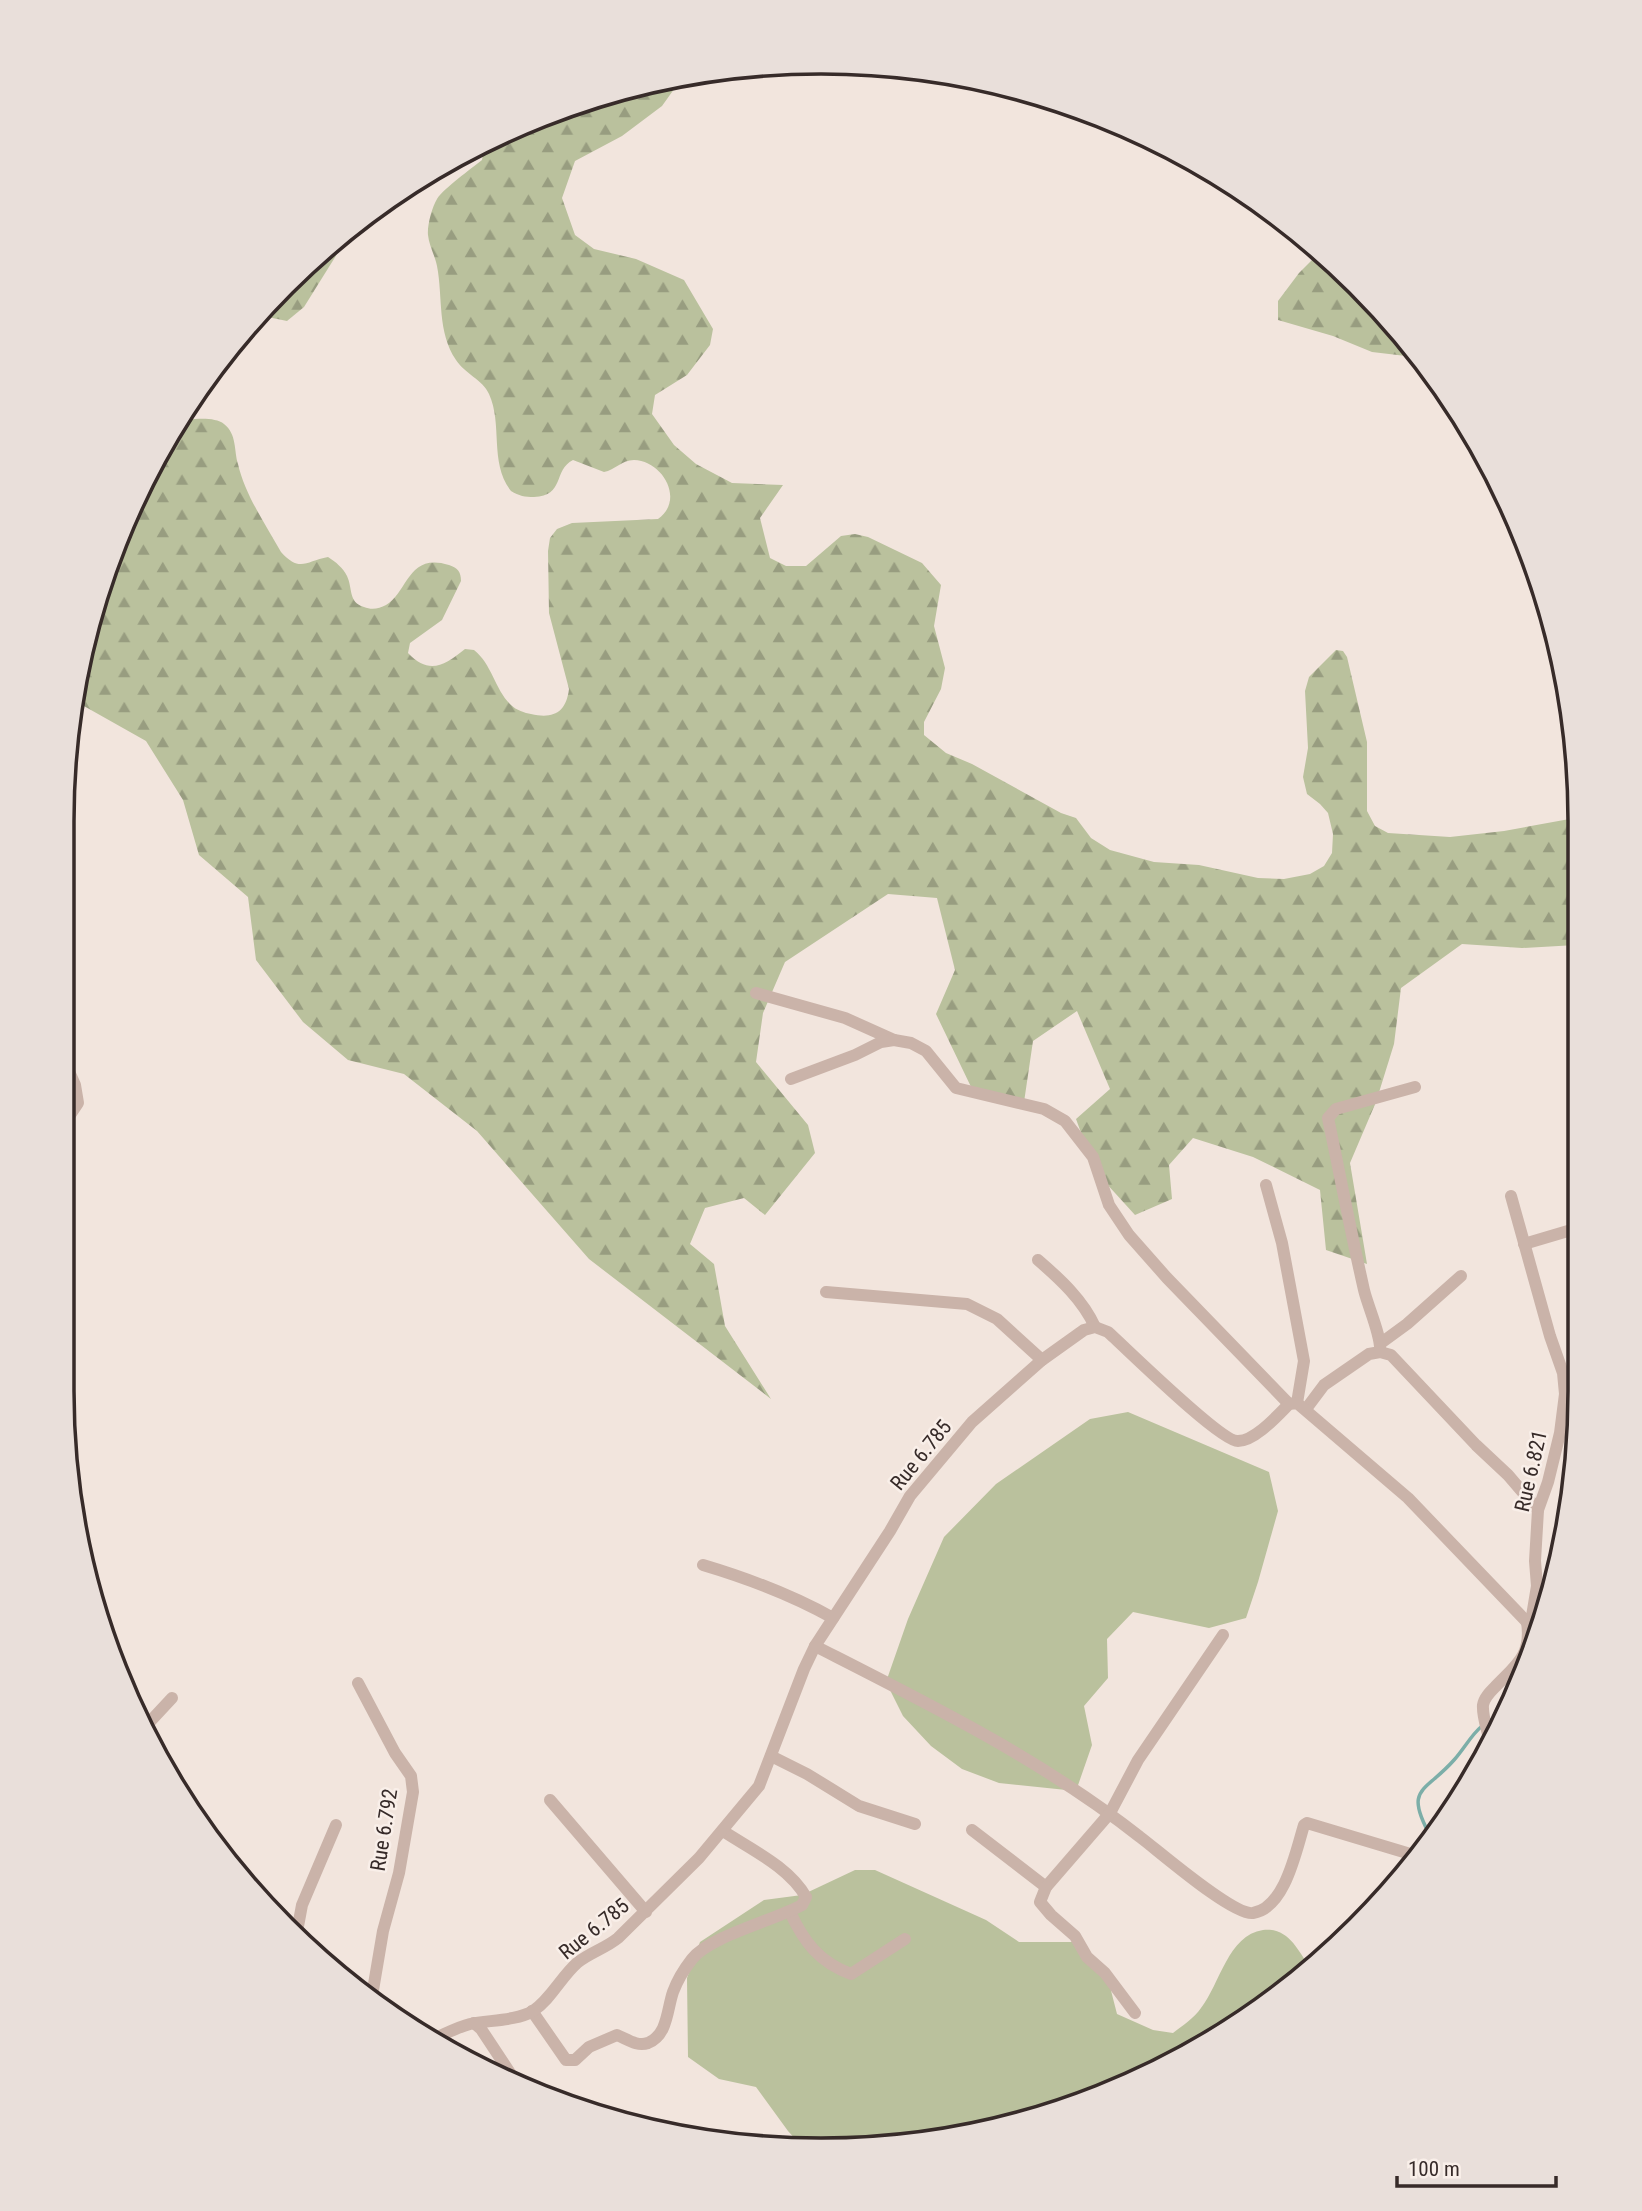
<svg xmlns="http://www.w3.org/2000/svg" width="1642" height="2211" font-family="'Roboto Condensed',sans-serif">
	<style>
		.green { fill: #bac19d }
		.forest { fill: url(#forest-firs) }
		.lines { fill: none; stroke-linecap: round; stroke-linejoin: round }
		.stream { stroke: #7caea8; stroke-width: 3.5 }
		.street { stroke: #cab3a9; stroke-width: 12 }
		.labels { text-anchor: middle; stroke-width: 5; stroke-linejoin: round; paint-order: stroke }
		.street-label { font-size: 21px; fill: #372b29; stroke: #f9efe9 }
		.rim { fill: none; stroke: #372b29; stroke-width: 3.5 }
	</style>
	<defs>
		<pattern id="forest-firs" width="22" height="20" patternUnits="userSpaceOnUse" patternTransform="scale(1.75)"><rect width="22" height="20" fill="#bac19d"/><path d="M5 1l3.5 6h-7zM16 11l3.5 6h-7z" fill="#989d80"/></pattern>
	</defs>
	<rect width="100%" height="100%" fill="#f2e5dd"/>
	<!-- green -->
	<g class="green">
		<polygon points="1128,1412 1269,1472 1278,1511 1258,1582 1246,1618 1209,1628 1133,1612 1107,1639 1108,1678 1084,1706 1092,1745 1076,1791 999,1783 962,1769 931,1746 903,1716 886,1682 908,1619 944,1537 996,1484 1090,1419"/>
		<path d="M855,1870H875L986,1920L1019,1942H1080L1107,1975L1117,2014L1153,2030L1173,2033C1182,2026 1194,2018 1201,2008C1220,1984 1228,1935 1263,1930C1288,1927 1298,1950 1310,1968L1283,1993L1111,2092L1017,2124L871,2148L799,2143L788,2131L756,2087L719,2079L688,2057L687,1978L700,1942L764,1900L802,1895Z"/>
	</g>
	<!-- forest -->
	<g class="forest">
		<path d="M682,78L662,106L622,136L575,161L562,198L575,235L594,249L636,259L684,280L713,329L710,345L687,375L655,395L652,414L674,445L696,464L732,483L783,485L760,518L770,558L786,566H806L841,536L855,534L868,537L922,563L941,585L934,626L945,668L941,689L924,722V735L946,753L972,764L1061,813L1076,818L1091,838L1110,850L1154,862L1199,865L1258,878L1284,879L1310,874L1324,866L1332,853L1333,834L1328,813L1320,804L1307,794L1303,777L1308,748L1305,691L1309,677L1336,650L1343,651L1347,657L1367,742V811L1375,826L1388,833L1450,837L1504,831L1575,818L1576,945L1522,948L1462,944L1401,988L1394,1044L1376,1102L1350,1163L1367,1264L1326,1250L1320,1190L1253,1157L1193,1138L1169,1165L1172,1199L1135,1215L1095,1171L1076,1119L1110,1089L1077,1011L1033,1041L1023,1109L973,1091L936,1014L955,970L937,898L888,894L785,962L763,1013L756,1062L808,1125L815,1153L765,1215L744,1198L705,1208L690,1244L714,1264L725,1326L771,1399L589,1259L477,1131L404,1074L348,1060L303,1022L256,960L248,897L199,855L183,800L146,741L75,701L87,625L139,485L176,422C189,419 214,416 224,424C237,434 234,451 238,464C245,495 266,525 281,552C300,573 306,561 328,557C336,562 343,568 347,576C353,589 348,602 364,607C371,610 379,609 386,605C408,592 408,552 449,565C458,568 461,572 461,581L442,620L410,643L408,653C429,675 444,666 465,649L474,650C492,664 495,690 511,705C516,710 525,713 531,714C553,719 566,713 569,689L549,613L548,551L550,538L557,529L572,523L658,519C685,500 663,461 634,460C622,460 615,470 604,472L573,460C553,470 565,496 534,497C525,497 519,496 511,491C489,463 503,424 489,394C483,380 464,373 456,360C437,332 443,297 437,266C435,256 429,245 428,235C427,226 432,207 437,199C444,188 471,169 482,160L483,154L479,144L485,139L625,87Z"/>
		<polygon points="353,223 347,238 304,307 287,321 258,315 283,284"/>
		<polygon points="1322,250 1423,358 1372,352 1333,336 1278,320 1278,301 1299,273"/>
		<polygon points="1499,490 1523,531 1530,556 1500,503"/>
	</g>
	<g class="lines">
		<!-- stream -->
		<g class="stream">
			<polyline points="1578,1352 1575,1355 1579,1361"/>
			<polyline points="1545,1610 1543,1597 1557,1571"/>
			<polyline points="1489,1721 1502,1714"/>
			<path d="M1431,1837C1403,1787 1425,1793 1454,1760C1464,1749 1471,1735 1482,1726"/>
		</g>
		<!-- street -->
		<g class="street">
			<polyline points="756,993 845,1018 894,1040"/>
			<polyline points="791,1079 855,1055 881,1042 894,1040 911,1043 926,1051 956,1088 1044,1109 1065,1121 1093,1157 1109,1205 1129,1235 1167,1278 1289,1404"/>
			<polyline points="62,1118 70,1115 78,1103 75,1085 62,1056"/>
			<polyline points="1266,1185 1282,1243 1304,1361 1297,1403"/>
			<polyline points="1524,1244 1578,1228"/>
			<path d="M1038,1260C1060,1279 1083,1300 1095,1327"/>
			<polyline points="826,1292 967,1304 997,1319 1042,1360"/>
			<polyline points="1381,1343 1407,1324 1461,1276"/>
			<path d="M1380,1352C1382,1337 1368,1307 1364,1290C1351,1233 1340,1175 1328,1118L1336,1109L1415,1087"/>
			<polyline points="1306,1409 1324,1385 1369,1354 1380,1352 1391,1355 1476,1445 1508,1475 1538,1510"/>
			<path d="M703,1565C750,1579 790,1594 833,1618"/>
			<path d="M815,1646C927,1703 1041,1759 1140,1837C1160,1852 1233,1916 1253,1913C1285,1908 1296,1851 1304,1825L1307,1823L1417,1856"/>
			<polyline points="358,1683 395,1753 411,1776 413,1792 399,1873 383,1931 372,1996"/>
			<polyline points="145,1727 172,1698"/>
			<path d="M1490,1743C1488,1731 1482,1717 1483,1705C1484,1698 1490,1692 1495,1687C1516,1665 1532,1656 1527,1622L1532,1616L1537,1586L1535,1561L1538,1510L1548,1482L1560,1433L1565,1394L1563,1373L1550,1336L1511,1196"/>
			<polyline points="771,1756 807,1774 859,1806 915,1824"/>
			<polyline points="550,1800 646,1912"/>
			<polyline points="972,1830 1046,1887 1110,1813 1138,1760 1223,1635"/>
			<polyline points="1046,1887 1040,1902 1051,1915 1075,1936 1087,1957 1105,1973 1135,2013"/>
			<path d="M790,1912C804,1942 819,1962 851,1974L905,1939"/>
			<polyline points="296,1937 302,1905 336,1825"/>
			<path d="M532,2011L566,2060H575L589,2047L617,2035C627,2039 637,2047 648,2043C668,2035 667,2009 673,1992C677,1981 685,1968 692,1959C710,1936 773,1921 802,1905L806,1897C789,1867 752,1850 723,1831"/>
			<polyline points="474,2023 481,2029 516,2082"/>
			<path d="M435,2038C447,2033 458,2027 470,2024C489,2020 516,2021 533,2011C551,1999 561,1977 577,1963C589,1953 606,1948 618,1938L699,1858L759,1786L804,1669L815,1646L890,1531L910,1496L972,1422L1042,1360L1084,1330L1095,1327L1108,1332C1127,1349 1221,1442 1238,1441C1255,1441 1278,1415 1289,1404L1297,1403L1408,1498L1527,1622"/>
		</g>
	</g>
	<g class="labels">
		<!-- street labels -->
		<g class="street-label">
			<text transform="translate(921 1455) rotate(-51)" y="7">Rue 6.785</text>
			<text transform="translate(1531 1471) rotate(-77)" y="7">Rue 6.821</text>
			<text transform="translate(384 1830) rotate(-81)" y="7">Rue 6.792</text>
			<text transform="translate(594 1929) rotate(-39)" y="7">Rue 6.785</text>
		</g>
	</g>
	<!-- crop -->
	<path d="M0 0H1642V2211H0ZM821 74H821A747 747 0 0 1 1568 821V1391A747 747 0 0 1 821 2138H821A747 747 0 0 1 74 1391V821A747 747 0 0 1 821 74Z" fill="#e9dfda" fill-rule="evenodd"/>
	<path class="rim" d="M821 74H821A747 747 0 0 1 1568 821V1391A747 747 0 0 1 821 2138H821A747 747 0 0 1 74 1391V821A747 747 0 0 1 821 74Z"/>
	<!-- scale -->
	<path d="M1397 2176v10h159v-10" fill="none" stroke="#372b29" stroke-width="3.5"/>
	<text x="1408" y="2176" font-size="21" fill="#372b29" stroke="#f9efe9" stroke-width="5" paint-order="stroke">100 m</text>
</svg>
